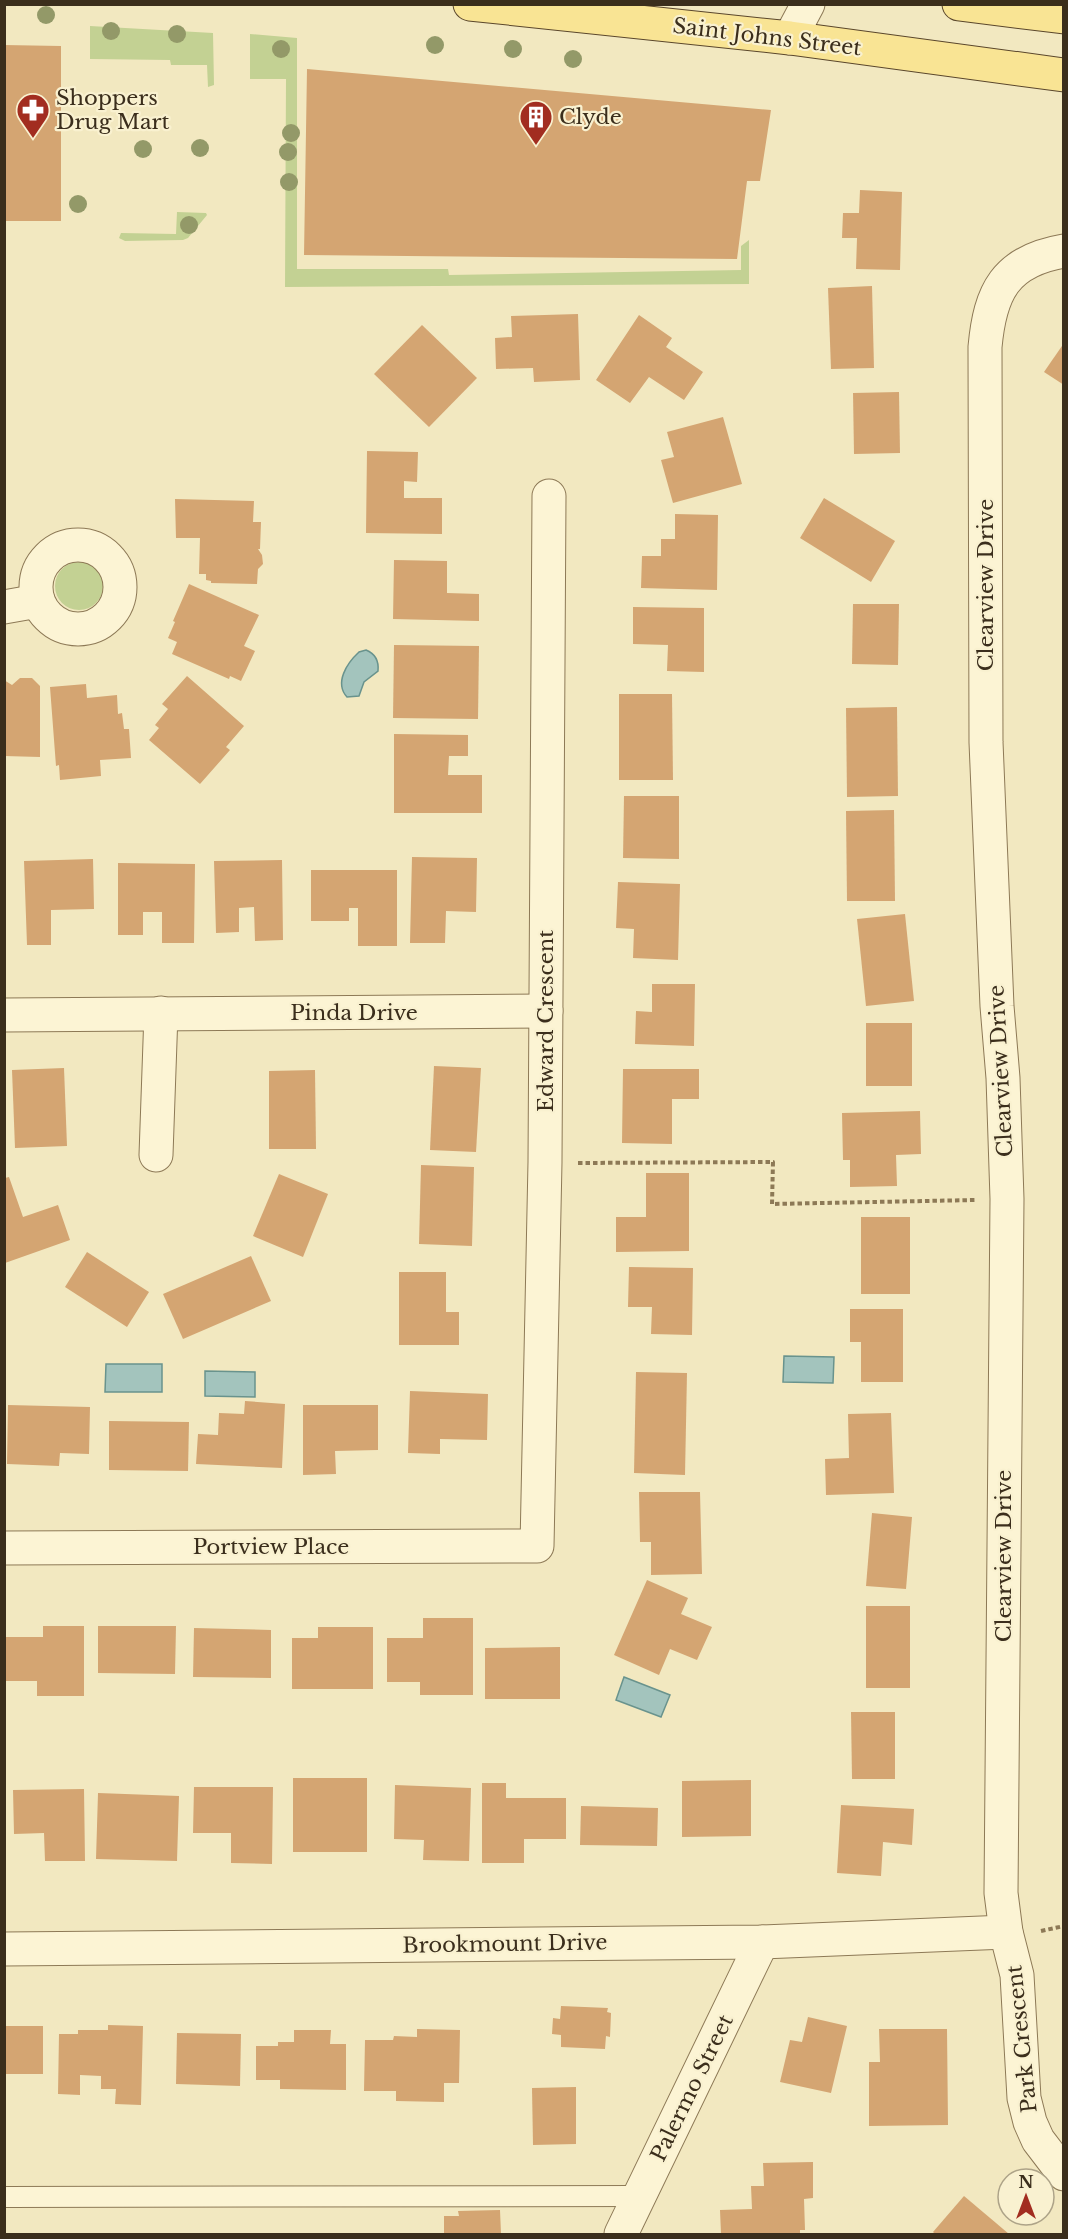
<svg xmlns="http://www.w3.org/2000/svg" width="1068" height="2239" font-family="'Libre Baskerville',serif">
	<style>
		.green { fill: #c3d193 }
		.water { fill: #a3c4bd; stroke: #69938d; stroke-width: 1.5 }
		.building { fill: #d4a572 }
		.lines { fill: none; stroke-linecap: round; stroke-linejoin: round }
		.lane-casing { stroke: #8d7956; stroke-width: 22 }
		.street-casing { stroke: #8d7956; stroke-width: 35 }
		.primary-casing { stroke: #5a462b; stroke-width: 35 }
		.path { stroke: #8d7956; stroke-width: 4; stroke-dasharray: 4.5 3; stroke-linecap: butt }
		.lane { stroke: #fcf4d4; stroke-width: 20 }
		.street { stroke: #fcf4d4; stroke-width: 33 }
		.primary { stroke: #f9e494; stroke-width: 33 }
		.tree { fill: #939968 }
		.labels { text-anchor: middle; stroke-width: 4.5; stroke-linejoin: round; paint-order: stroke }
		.street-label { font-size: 21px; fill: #3b2e1c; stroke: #f9f1d0 }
		.poi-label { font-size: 21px; fill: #3b2e1c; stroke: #f9f1d0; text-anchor: start }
	</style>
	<rect width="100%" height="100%" fill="#f2e8c0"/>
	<!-- green -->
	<g class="green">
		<polygon points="90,26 213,33 214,85 208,87 207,65 171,65 170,60 90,59"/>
		<polygon points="250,34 297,38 297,269 448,269 449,275 741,270 741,246 749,240 749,284 285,287 286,79 250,79"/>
		<polygon points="177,212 206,213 207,215 188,238 183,240 125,241 119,238 121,233 176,234"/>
		<circle cx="79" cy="586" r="24"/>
	</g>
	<!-- water -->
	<g class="water">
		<path d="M366,650C376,654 379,661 378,671L364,682L359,696L347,697C334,683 347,663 359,652Z"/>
		<polygon points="784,1356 834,1357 833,1383 783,1382"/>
		<polygon points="106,1364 162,1364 162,1392 105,1392"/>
		<polygon points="205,1371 255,1372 255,1397 205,1396"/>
		<polygon points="624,1677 670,1695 661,1717 616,1700"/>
	</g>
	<!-- building -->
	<g class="building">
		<polygon points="4,45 61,46 61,221 4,221"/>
		<polygon points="307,69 771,110 760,181 747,181 737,259 304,255"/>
		<polygon points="860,190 902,192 900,270 856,269 857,238 842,238 843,213 859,213"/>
		<polygon points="872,286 874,368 831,369 828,288"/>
		<polygon points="578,314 580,380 534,382 533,368 496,369 495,338 512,337 511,316"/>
		<polygon points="639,315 672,338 666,347 703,372 684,400 649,377 630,403 596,380"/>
		<polygon points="422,325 477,378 429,427 374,374"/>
		<polygon points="1064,343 1064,385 1044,372"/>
		<polygon points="899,392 900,453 854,454 853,393"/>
		<polygon points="723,417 742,484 673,503 661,460 674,457 667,432"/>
		<polygon points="367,451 418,452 417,482 404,481 404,498 442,498 442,534 366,533"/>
		<polygon points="824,498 895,541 871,582 800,538"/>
		<polygon points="175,499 254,501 253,522 261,522 260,549 258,549 262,555 263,564 258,569 257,584 211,583 211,581 206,580 206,574 199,574 200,538 176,538"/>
		<polygon points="675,514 718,515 717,590 641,588 642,556 661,556 661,539 675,539"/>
		<polygon points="394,560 447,561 447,593 479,594 479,621 393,619"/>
		<polygon points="189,584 259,615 244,646 255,651 241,681 230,676 229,679 172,654 177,642 168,638 175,622 173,621"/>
		<polygon points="853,604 899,604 898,665 852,664"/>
		<polygon points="633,607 704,608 704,672 667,671 668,645 633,644"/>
		<polygon points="394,645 479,646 478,719 393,718"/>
		<polygon points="187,676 244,726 226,747 230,750 200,784 149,740 159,728 155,725 168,709 162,704"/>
		<polygon points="20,678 32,678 40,686 40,757 4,756 4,680 12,685"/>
		<polygon points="86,684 87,698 117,695 118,714 122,713 124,729 129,729 131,758 100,760 101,776 60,780 59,765 56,766 50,687"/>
		<polygon points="619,694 672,694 673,780 619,780"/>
		<polygon points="897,707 898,796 847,797 846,708"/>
		<polygon points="394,734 468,735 468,756 449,756 448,775 482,775 482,813 394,813"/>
		<polygon points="624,796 679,796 679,859 623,858"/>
		<polygon points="894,810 895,901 847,901 846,811"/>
		<polygon points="412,857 477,858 476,912 446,911 445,943 410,943"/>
		<polygon points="93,859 94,909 51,910 51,945 27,945 24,861"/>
		<polygon points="282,860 283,940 255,941 254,907 239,908 239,932 216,933 214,861"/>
		<polygon points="118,863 195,864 194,943 162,943 162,912 143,912 143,935 118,935"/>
		<polygon points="311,870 397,870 397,946 358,946 358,908 349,908 349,921 311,921"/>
		<polygon points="618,882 680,884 678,960 633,958 634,929 616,928"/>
		<polygon points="905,914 914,1001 866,1006 857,919"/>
		<polygon points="652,984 695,984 694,1046 635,1044 636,1011 652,1012"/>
		<rect x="866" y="1023" width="46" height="63"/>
		<polygon points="434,1066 481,1068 476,1152 430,1150"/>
		<polygon points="64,1068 67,1146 15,1148 12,1070"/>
		<polygon points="623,1069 699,1069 699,1099 672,1099 672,1144 622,1143"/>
		<polygon points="315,1070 316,1149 269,1149 269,1071"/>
		<polygon points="920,1111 921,1154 896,1155 897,1186 850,1187 850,1160 843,1160 842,1113"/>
		<polygon points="421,1165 474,1167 472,1246 419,1244"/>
		<polygon points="646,1173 689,1173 689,1251 616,1252 616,1217 646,1217"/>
		<polygon points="279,1174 328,1194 303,1257 253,1236"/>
		<polygon points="9,1177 23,1217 58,1205 70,1240 5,1263 5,1178"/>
		<rect x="861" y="1217" width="49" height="77"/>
		<polygon points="87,1252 149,1292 127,1327 65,1287"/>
		<polygon points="251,1256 271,1301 183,1339 163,1294"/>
		<polygon points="629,1267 693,1268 692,1335 651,1334 652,1307 628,1307"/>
		<polygon points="399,1272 446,1272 446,1312 459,1312 459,1345 399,1345"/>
		<polygon points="850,1309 903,1309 903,1382 861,1382 861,1342 850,1342"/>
		<polygon points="636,1372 687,1373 685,1475 634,1473"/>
		<polygon points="410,1391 488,1394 487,1440 440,1439 440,1454 408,1453"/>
		<polygon points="245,1401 285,1404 282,1468 196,1464 198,1434 218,1435 219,1413 244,1414"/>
		<polygon points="8,1405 90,1407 89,1454 60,1453 59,1466 7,1464"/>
		<polygon points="303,1405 378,1405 378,1450 335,1451 336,1474 303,1475"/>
		<polygon points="891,1413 894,1493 826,1495 825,1459 849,1458 848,1414"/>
		<polygon points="109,1421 189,1422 188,1471 109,1470"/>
		<polygon points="639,1492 700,1492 702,1574 651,1575 651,1542 640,1542"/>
		<polygon points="872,1513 912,1517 906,1589 866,1586"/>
		<polygon points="647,1580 688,1598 681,1614 712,1627 697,1660 670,1649 659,1675 614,1655"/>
		<rect x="866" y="1606" width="44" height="82"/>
		<polygon points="423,1618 473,1618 473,1695 420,1695 420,1682 387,1682 387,1638 423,1638"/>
		<polygon points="43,1626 84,1626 84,1696 37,1696 37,1681 4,1681 4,1637 43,1637"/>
		<polygon points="98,1626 176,1626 175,1674 98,1673"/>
		<polygon points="318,1627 373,1627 373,1689 292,1689 292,1638 318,1638"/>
		<polygon points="194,1628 271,1630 271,1678 193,1677"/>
		<polygon points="560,1647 560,1699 485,1699 485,1648"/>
		<polygon points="851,1712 895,1712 895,1779 852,1779"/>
		<rect x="293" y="1778" width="74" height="74"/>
		<polygon points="751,1780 751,1836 682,1837 682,1781"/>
		<polygon points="482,1783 506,1783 506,1798 566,1798 566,1839 524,1839 524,1863 482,1863"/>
		<polygon points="395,1785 471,1788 469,1861 423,1860 424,1840 394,1839"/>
		<polygon points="194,1787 273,1787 272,1864 231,1863 231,1833 193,1833"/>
		<polygon points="84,1789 85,1861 45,1861 44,1833 14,1834 13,1790"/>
		<polygon points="98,1793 179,1796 177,1861 96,1859"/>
		<polygon points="841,1805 914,1809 912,1845 883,1842 881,1876 837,1873"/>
		<polygon points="581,1806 658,1808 657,1846 580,1845"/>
		<polygon points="561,2006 608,2008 607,2012 611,2013 610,2037 606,2036 605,2049 561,2047 561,2035 552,2034 553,2018 560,2019"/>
		<polygon points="808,2017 847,2026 831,2093 780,2082 790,2040 802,2042"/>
		<polygon points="108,2025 143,2026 141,2105 115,2104 116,2089 101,2089 101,2076 80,2075 80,2095 58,2094 59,2034 78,2034 78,2030 108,2030"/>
		<rect x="4" y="2026" width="39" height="48"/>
		<polygon points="417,2029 460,2030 459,2083 444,2083 444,2102 396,2101 396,2091 364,2091 365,2040 393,2040 394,2036 417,2037"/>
		<polygon points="879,2029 947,2029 948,2125 869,2126 869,2062 880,2062"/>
		<polygon points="294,2030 331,2030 330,2044 346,2044 346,2090 280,2089 280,2080 256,2080 256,2046 278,2046 278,2042 294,2042"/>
		<polygon points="177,2033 241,2034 240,2086 176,2084"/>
		<polygon points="576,2087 576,2144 533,2145 532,2088"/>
		<polygon points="813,2162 813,2198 804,2199 805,2230 800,2230 800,2234 721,2234 720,2210 752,2209 751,2186 764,2186 763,2163"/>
		<polygon points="964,2196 1009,2234 935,2234 933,2232"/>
		<polygon points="500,2210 501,2234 444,2234 444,2216 459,2216 458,2211"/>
	</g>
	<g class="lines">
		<defs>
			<polyline id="lane" points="4,2197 639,2196"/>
			<g id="street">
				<polyline points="790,38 808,4"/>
				<path d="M1064,251C1005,261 990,292 985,347L986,742L997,1006L1003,1078L1007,1199L1001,1893L1006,1932L1017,1975L1024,2098L1030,2122L1038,2140L1064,2174"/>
				<circle cx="78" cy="587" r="42"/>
				<polyline points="4,607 38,601"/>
				<polyline points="4,1015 546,1011"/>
				<polyline points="156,1155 161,1013"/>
				<polyline points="4,1548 537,1546 545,1162 549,496"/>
				<polyline points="4,1949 762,1942 1006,1932"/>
				<polyline points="621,2234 762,1942"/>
			</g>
			<g id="primary">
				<polyline points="470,4 790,38 1064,75"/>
				<polyline points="959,4 1064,17"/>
			</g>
		</defs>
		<!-- lane casing -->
		<use href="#lane" class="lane-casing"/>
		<!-- street casing -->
		<use href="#street" class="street-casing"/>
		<!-- primary casing -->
		<use href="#primary" class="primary-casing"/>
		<!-- path -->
		<g class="path">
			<polyline points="578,1163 773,1162 772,1204 975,1200"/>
			<polyline points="1041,1931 1064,1926"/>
		</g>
		<!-- lane -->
		<use href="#lane" class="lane"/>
		<!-- street -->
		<use href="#street" class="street"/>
		<!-- primary -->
		<use href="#primary" class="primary"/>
	</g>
	<!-- trees -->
	<g class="tree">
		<circle cx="46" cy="15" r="9"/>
		<circle cx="111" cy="31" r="9"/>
		<circle cx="177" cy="34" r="9"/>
		<circle cx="435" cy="45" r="9"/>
		<circle cx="281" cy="49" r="9"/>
		<circle cx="513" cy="49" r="9"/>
		<circle cx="573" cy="59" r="9"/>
		<circle cx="291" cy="133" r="9"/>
		<circle cx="200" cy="148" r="9"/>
		<circle cx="143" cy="149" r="9"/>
		<circle cx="288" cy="152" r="9"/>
		<circle cx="289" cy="182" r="9"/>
		<circle cx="78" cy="204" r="9"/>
		<circle cx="189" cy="225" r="9"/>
	</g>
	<!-- icons -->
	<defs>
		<symbol id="pharmacy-pin" viewBox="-11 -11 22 30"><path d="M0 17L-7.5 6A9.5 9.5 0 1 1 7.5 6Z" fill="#a22d20" stroke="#f9f1d0"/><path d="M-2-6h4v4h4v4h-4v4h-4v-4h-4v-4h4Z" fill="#fff"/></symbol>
		<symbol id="building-pin" viewBox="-11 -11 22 30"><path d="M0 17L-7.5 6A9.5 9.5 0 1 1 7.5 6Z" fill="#a22d20" stroke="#f9f1d0"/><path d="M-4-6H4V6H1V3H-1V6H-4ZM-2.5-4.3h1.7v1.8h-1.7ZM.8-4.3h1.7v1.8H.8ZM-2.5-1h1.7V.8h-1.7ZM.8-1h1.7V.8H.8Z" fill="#fff"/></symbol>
	</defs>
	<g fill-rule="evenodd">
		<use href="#pharmacy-pin" x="14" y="91" width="38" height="52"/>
		<use href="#building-pin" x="517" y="98" width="38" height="52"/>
	</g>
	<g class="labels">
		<!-- street labels -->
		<g class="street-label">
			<text transform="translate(767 37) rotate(7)" y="7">Saint Johns Street</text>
			<text transform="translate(986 585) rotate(-90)" y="7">Clearview Drive</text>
			<text x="354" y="1020">Pinda Drive</text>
			<text transform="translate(546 1021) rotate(-90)" y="7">Edward Crescent</text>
			<text transform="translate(1001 1071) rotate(-93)" y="7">Clearview Drive</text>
			<text x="271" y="1554">Portview Place</text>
			<text transform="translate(1004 1556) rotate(-90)" y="7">Clearview Drive</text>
			<text transform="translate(505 1944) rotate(-1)" y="7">Brookmount Drive</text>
			<text transform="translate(1022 2039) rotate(-96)" y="7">Park Crescent</text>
			<text transform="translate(692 2088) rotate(-64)" y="7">Palermo Street</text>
		</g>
		<!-- poi labels -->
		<g class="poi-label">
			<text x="56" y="105">Shoppers<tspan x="56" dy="24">Drug Mart</tspan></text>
			<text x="559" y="124">Clyde</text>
		</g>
	</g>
	<!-- border -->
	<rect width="1068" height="2239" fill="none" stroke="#3b2e1c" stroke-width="12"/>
	<!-- north arrow -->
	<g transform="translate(1026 2197)"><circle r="28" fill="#f9f1d0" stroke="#ada388" stroke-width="1.5"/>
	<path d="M0-4.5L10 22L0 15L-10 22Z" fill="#a22d20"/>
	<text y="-9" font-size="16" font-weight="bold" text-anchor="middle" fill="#3b2e1c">N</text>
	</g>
</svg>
